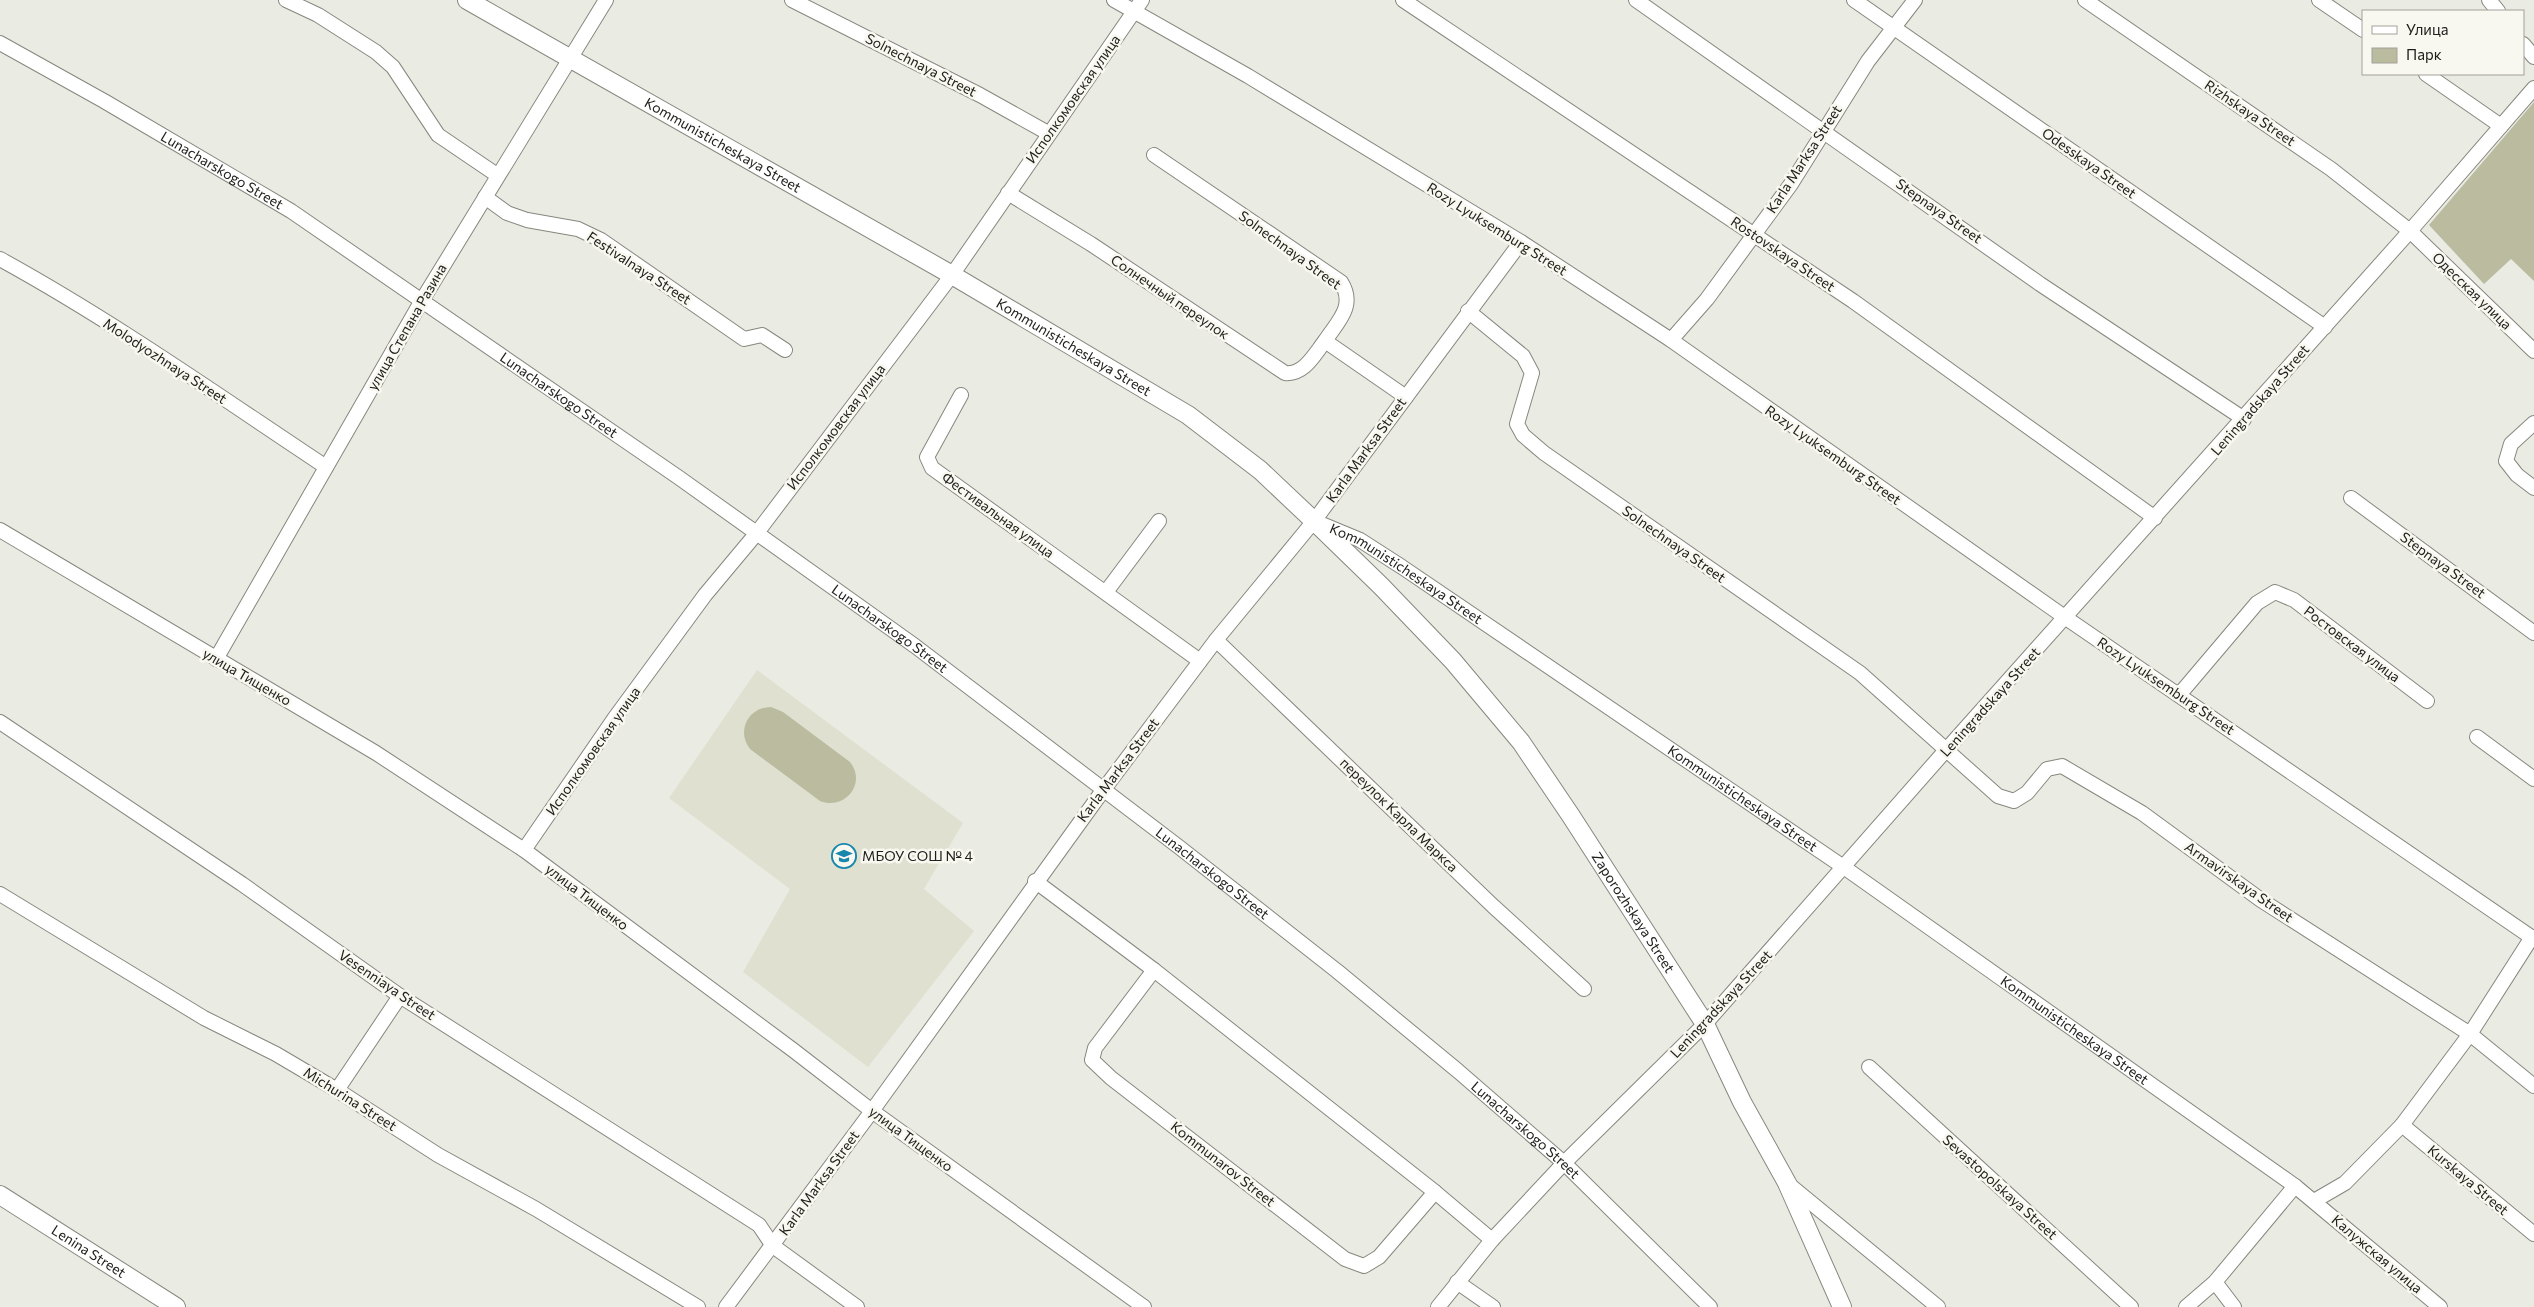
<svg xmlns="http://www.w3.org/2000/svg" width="2534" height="1307" font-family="Commissioner,sans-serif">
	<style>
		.built { fill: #dfe0d0 }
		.green { fill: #bbbba0 }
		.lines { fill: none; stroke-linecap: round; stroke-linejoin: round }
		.minor-casing { stroke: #87877f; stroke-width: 16 }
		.major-casing { stroke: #87877f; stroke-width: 20 }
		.minor { stroke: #fff; stroke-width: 14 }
		.major { stroke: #fff; stroke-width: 18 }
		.labels { text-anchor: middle; stroke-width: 5; stroke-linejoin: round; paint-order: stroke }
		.street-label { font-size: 14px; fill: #20201d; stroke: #f8f8f0 }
		.poi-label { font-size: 14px; fill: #20201d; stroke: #f8f8f0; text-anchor: start }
	</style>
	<rect width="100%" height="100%" fill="#eaebe2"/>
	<!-- built -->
	<polygon class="built" points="757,670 963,823 924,889 974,931 868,1067 743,972 790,889 669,798"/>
	<!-- green -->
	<g class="green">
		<polygon points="2534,102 2534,281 2511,259 2484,284 2429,225"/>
		<path d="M763,708L771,707L783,712L850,762C867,783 845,811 820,801L750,749C738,734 745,713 763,708Z"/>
	</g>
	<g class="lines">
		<defs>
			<g id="minor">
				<polyline points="286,0 318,15 376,52 393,67 438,135 497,175"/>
				<polyline points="792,0 980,95 1048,133"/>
				<polyline points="1114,0 1248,76 1521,242 1671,340 2066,618 2534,939"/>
				<polyline points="1403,0 1853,301 2155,518"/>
				<polyline points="1636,0 2040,284 2244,419"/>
				<polyline points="1854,0 2325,327"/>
				<polyline points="2085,0 2331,169 2410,231 2534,351"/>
				<polyline points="2319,0 2363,30"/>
				<polyline points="2489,0 2498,11"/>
				<path id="s1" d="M0,43L104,101L291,211L678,477L915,646L1179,847L1337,971L1458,1071L1564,1163L1710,1307"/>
				<polyline points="2523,44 2534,57"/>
				<polyline points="2426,74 2501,126"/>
				<path d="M1154,155L1341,282C1356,306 1338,321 1325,341L1406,397"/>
				<path d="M1008,193L1091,244L1285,373C1304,375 1314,355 1325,341"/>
				<polyline points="485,197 507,213 527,220 578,229 601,240 744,339 762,335 785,350"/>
				<path d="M0,259C113,321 219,396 326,467"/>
				<polyline points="1468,311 1523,356 1532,373 1517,424 1523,435 1544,453 1860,673 1998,796 2014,801 2027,793 2047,769 2062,766 2142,813 2261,900 2470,1034 2534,1086"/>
				<polyline points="1671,340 1707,299 1791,184 1868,61 1915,0"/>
				<polyline points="961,395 927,457 932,468 1200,661"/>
				<polyline points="2534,423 2511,444 2506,461 2517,475 2534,488"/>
				<polyline points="2351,498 2534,633"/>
				<path id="s2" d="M1319,523L1360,540L1402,567L1845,868L2295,1186L2440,1307"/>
				<polyline points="0,530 376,753 524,850 793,1050 872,1111 1144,1307"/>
				<polyline points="1106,592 1159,521"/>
				<polyline points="1216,640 1493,906 1584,989"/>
				<polyline points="216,659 421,302 606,0"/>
				<polyline points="2179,695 2257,603 2275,592 2294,600 2427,701"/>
				<polyline points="0,722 242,884 400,996 759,1225 773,1246 857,1307"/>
				<polyline points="2477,737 2534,779"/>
				<polyline points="524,850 614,719 705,595 756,534 952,275 1142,0"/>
				<polyline points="1035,881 1154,970 1435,1192 1492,1240"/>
				<polyline points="0,894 204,1018 276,1054 337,1090 438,1155 536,1209 698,1307"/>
				<polyline points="1154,970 1095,1048 1092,1060 1111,1078 1345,1259 1364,1266 1379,1257 1435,1192"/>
				<polyline points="1869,1067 2131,1307"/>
				<polyline points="337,1090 400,996"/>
				<polyline points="2402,1125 2534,1234"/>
				<polyline points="1787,1183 1938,1307"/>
				<polyline points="2314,1201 2345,1183 2402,1125 2470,1034 2532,937"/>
				<polyline points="1457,1282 1493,1307"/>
				<polyline points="2215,1282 2234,1307"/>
				<polyline points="726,1307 872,1111 1104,789 1216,640 1314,521 1521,242"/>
				<polyline points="1438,1307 1492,1240 1564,1163 1705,1024 1946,750 2410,231 2534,88"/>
				<polyline points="2186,1307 2215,1282 2295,1186"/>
			</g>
			<g id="major">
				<path id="s3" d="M467,0L952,275L1188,415L1260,470L1314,521L1381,586L1453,661L1521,742L1571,816L1705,1024L1742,1102L1787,1183L1842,1307"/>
				<path id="s4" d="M0,1195L176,1307"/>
			</g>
		</defs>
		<!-- minor casing -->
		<use href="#minor" class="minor-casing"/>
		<!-- major casing -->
		<use href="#major" class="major-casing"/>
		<!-- minor -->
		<use href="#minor" class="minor"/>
		<!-- major -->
		<use href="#major" class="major"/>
	</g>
	<!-- icons -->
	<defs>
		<symbol id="school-ring" viewBox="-11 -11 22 22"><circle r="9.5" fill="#f8f8f0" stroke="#1887ad" stroke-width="1.5"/><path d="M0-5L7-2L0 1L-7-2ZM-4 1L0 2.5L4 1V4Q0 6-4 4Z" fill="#1887ad"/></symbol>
	</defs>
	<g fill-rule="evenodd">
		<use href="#school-ring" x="830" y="842" width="28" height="28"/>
	</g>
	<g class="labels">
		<!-- street labels -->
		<g class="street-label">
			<text transform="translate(921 65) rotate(27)" y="5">Solnechnaya Street</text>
			<text transform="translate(1073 99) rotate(-55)" y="5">Исполкомовская улица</text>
			<text transform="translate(2250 113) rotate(34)" y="5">Rizhskaya Street</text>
			<text dy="5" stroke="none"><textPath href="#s3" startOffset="294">Kommunisticheskaya Street</textPath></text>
			<text transform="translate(1804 159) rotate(-57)" y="5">Karla Marksa Street</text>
			<text transform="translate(2089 163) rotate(35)" y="5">Odesskaya Street</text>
			<text dy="5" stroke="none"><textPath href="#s1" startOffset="256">Lunacharskogo Street</textPath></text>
			<text transform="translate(1939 211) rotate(35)" y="5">Stepnaya Street</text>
			<text transform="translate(1497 229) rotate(32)" y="5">Rozy Lyuksemburg Street</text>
			<text transform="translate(1290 250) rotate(36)" y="5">Solnechnaya Street</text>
			<text transform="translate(1783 254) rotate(34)" y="5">Rostovskaya Street</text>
			<text transform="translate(639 268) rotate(33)" y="5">Festivalnaya Street</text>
			<text transform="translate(2472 291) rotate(44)" y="5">Одесская улица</text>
			<text transform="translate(1170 297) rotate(34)" y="5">Солнечный переулок</text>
			<text transform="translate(407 327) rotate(-60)" y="5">улица Степана Разина</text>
			<text dy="5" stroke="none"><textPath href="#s3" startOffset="699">Kommunisticheskaya Street</textPath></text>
			<text transform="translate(165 361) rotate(33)" y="5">Molodyozhnaya Street</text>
			<text dy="5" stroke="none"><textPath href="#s1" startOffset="661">Lunacharskogo Street</textPath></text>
			<text transform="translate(2260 400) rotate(-49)" y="5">Leningradskaya Street</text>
			<text transform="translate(836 427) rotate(-53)" y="5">Исполкомовская улица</text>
			<text transform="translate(1366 450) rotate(-54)" y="5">Karla Marksa Street</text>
			<text transform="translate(1833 455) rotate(35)" y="5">Rozy Lyuksemburg Street</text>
			<text transform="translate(998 515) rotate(36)" y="5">Фестивальная улица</text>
			<text transform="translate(1674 544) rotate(35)" y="5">Solnechnaya Street</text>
			<text transform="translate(2443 565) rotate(36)" y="5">Stepnaya Street</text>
			<text dy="5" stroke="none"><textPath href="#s2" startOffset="101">Kommunisticheskaya Street</textPath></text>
			<text dy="5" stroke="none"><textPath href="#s1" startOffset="1066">Lunacharskogo Street</textPath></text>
			<text transform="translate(2352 644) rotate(37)" y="5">Ростовская улица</text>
			<text transform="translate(247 677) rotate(30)" y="5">улица Тищенко</text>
			<text transform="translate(2166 686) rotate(34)" y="5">Rozy Lyuksemburg Street</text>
			<text transform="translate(1990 702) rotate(-48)" y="5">Leningradskaya Street</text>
			<text transform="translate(593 751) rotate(-55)" y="5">Исполкомовская улица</text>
			<text transform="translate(1118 770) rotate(-53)" y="5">Karla Marksa Street</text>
			<text dy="5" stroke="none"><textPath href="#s2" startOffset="506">Kommunisticheskaya Street</textPath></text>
			<text transform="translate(1399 815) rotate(44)" y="5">переулок Карла Маркса</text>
			<text dy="5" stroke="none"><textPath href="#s1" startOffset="1471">Lunacharskogo Street</textPath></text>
			<text transform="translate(2239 882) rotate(35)" y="5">Armavirskaya Street</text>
			<text transform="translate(587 897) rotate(37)" y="5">улица Тищенко</text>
			<text dy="5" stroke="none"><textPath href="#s3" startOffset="1504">Zaporozhskaya Street</textPath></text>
			<text transform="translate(387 985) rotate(34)" y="5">Vesenniaya Street</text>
			<text transform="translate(1721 1004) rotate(-47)" y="5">Leningradskaya Street</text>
			<text dy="5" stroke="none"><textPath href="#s2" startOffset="911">Kommunisticheskaya Street</textPath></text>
			<text transform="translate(350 1099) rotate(32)" y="5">Michurina Street</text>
			<text dy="5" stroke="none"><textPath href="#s1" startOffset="1876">Lunacharskogo Street</textPath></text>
			<text transform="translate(911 1139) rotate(36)" y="5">улица Тищенко</text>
			<text transform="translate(1223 1164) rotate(38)" y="5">Kommunarov Street</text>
			<text transform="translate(2468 1180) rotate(40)" y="5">Kurskaya Street</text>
			<text transform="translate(819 1183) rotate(-54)" y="5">Karla Marksa Street</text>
			<text transform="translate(2000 1187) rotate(42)" y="5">Sevastopolskaya Street</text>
			<text dy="5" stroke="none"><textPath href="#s4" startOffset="105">Lenina Street</textPath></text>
			<text transform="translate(2377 1254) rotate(40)" y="5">Калужская улица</text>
		</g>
		<!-- poi labels -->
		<g class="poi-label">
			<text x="862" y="861">МБОУ СОШ № 4</text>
		</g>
	</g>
	<!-- legend -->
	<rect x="2362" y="10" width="162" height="65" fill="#f8f8f0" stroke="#a2a29c"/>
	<rect x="2372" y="26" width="25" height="8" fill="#ffffff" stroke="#a2a29c"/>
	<text x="2406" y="35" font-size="15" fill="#20201d">Улица</text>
	<rect x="2372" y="48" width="25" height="15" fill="#bbbba0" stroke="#a2a29c"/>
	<text x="2406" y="60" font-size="15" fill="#20201d">Парк</text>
</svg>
